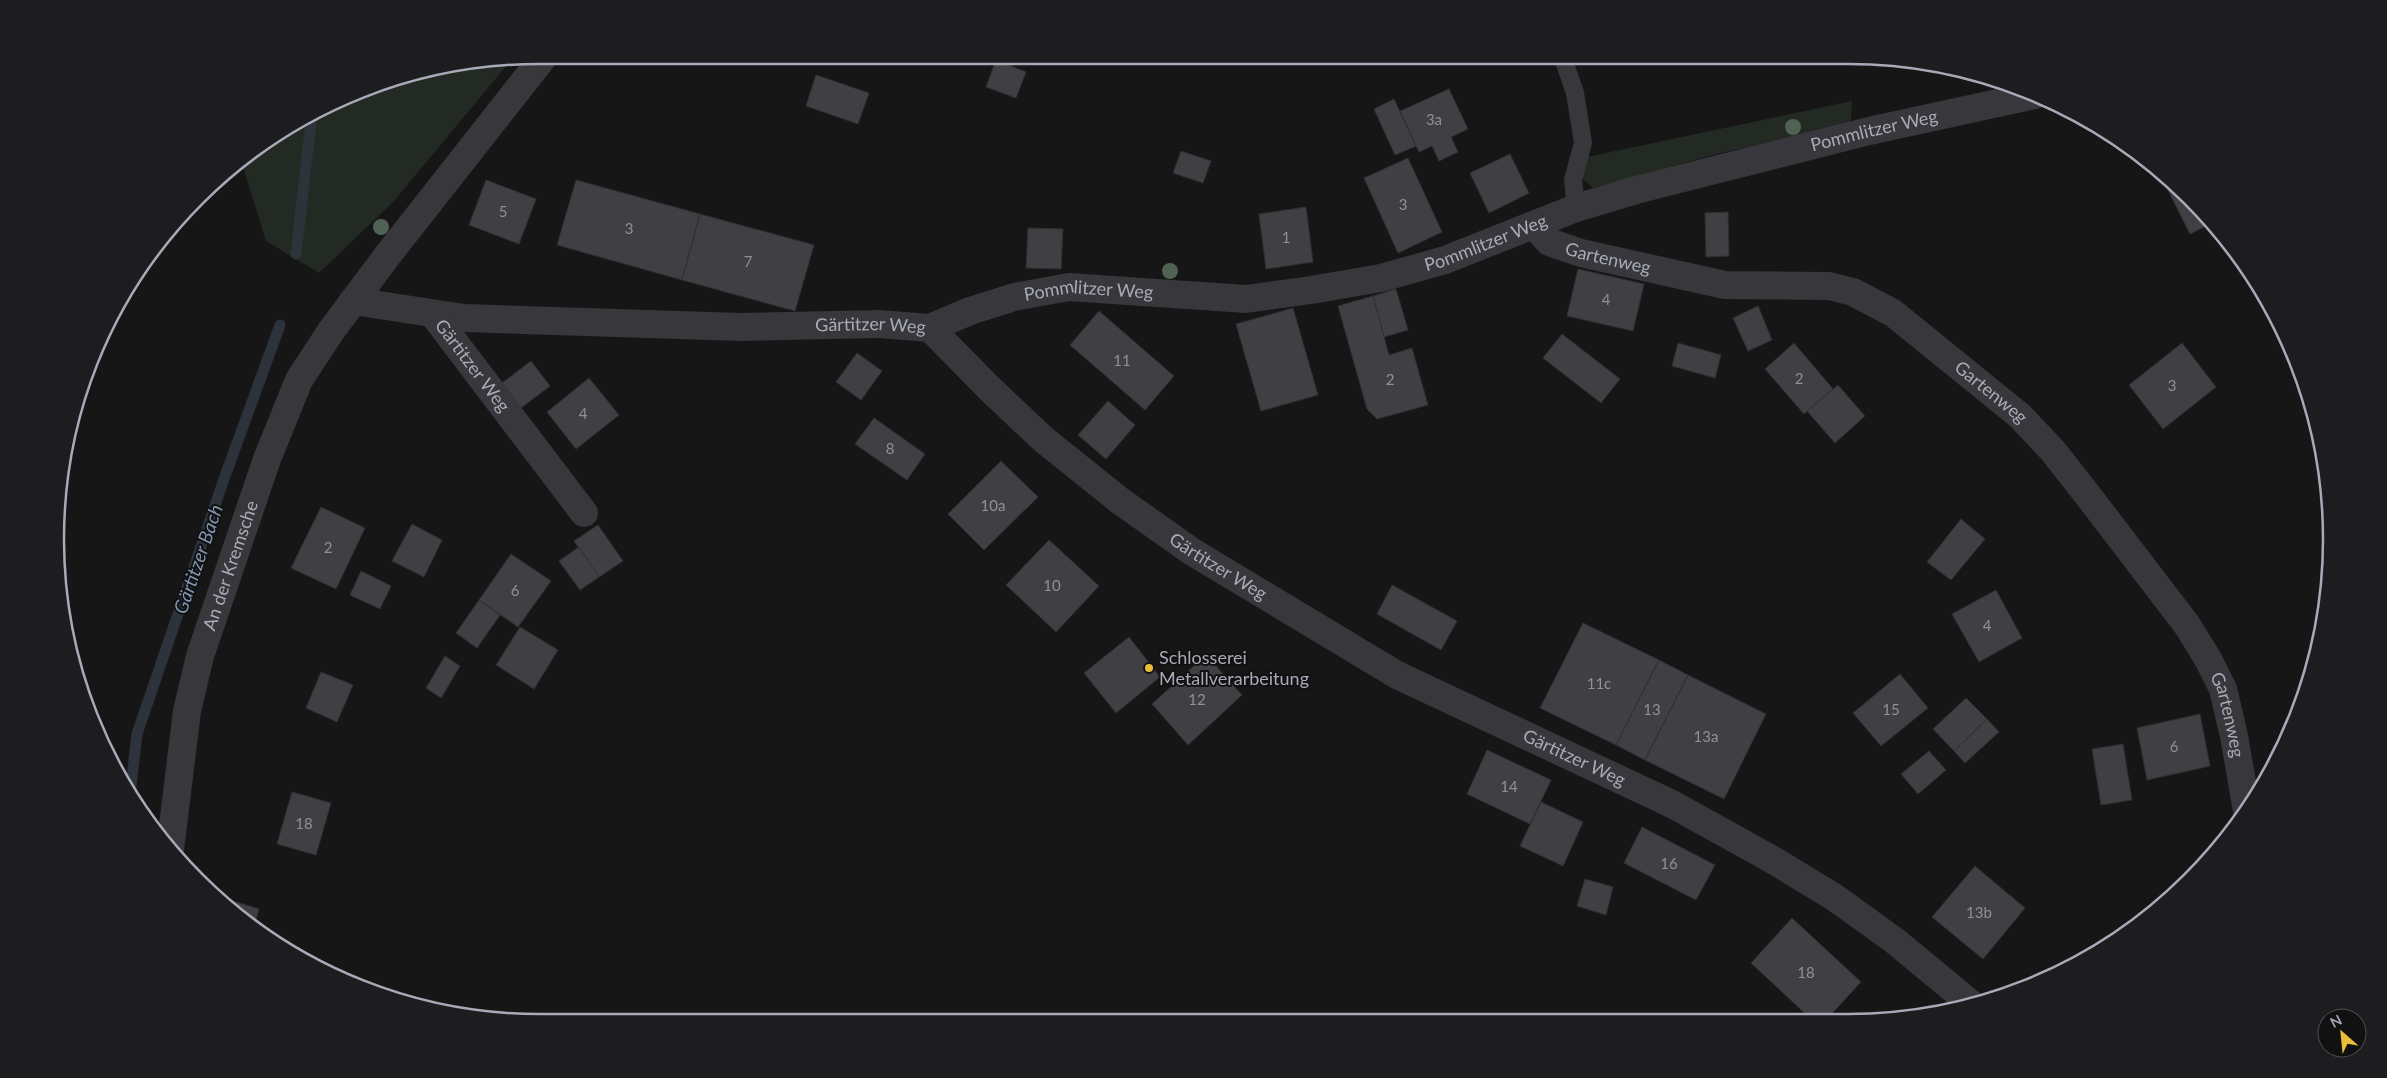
<svg xmlns="http://www.w3.org/2000/svg" width="2387" height="1078" font-family="Lato,sans-serif">
	<style>
		.green { fill: #222a23 }
		.lines { fill: none; stroke-linecap: round; stroke-linejoin: round }
		.stream { stroke: #2c333b; stroke-width: 11 }
		.building { fill: #404044; stroke: #303033 }
		.lane { stroke: #37373c; stroke-width: 18 }
		.street { stroke: #37373c; stroke-width: 28 }
		.tree { fill: #506253 }
		.poi-dot { fill: #ecbd39; stroke: #111112; stroke-width: 2 }
		.labels { text-anchor: middle; stroke-width: 4; stroke-linejoin: round; paint-order: stroke }
		.number-label { font-size: 15px; fill: #8e909a }
		.street-label { font-size: 18px; fill: #a8abb7; stroke: #111112 }
		.poi-label { font-size: 18px; fill: #a8abb7; stroke: #111112; text-anchor: start }
		.water-label { font-size: 19px; font-style: italic; fill: #8096b1; stroke: #111112 }
		.rim { fill: none; stroke: #a8abb7; stroke-width: 2.5 }
	</style>
	<rect width="100%" height="100%" fill="#161617"/>
	<!-- green -->
	<g class="green">
		<polygon points="512,59 394,201 319,273 266,241 241,160 297,120 383,81"/>
		<polygon points="1852,101 1851,123 1717,154 1593,188 1582,178 1587,157"/>
	</g>
	<g class="lines">
		<!-- stream -->
		<g class="stream">
			<polyline points="296,254 312,113"/>
			<polyline points="130,795 137,734 224,479 280,325"/>
		</g>
	</g>
	<!-- building -->
	<g class="building">
		<polygon points="983,55 1016,55 1012,66"/>
		<polygon points="996,60 1026,72 1016,98 986,87"/>
		<polygon points="816,75 869,93 858,124 806,106"/>
		<polygon points="1449,89 1468,129 1451,137 1458,152 1439,161 1432,146 1419,152 1400,111"/>
		<polygon points="1394,99 1416,146 1395,155 1374,109"/>
		<polygon points="1181,151 1211,161 1203,183 1173,173"/>
		<polygon points="1510,154 1529,193 1489,213 1470,173"/>
		<polygon points="1408,158 1442,232 1398,253 1364,178"/>
		<polygon points="486,180 536,199 519,244 469,225"/>
		<polygon points="576,180 700,214 682,280 557,245"/>
		<polygon points="2172,180 2212,223 2190,234 2165,184"/>
		<polygon points="1306,207 1313,262 1266,269 1259,214"/>
		<polygon points="1728,212 1729,256 1706,257 1705,213"/>
		<polygon points="700,214 814,245 795,311 682,280"/>
		<polygon points="1028,228 1063,229 1061,269 1026,268"/>
		<polygon points="1578,269 1644,284 1633,331 1567,316"/>
		<polygon points="1396,289 1408,330 1384,337 1373,296"/>
		<polygon points="1373,296 1389,355 1412,348 1428,405 1377,419 1367,409 1338,306"/>
		<polygon points="1758,306 1772,340 1748,351 1733,318"/>
		<polygon points="1293,308 1318,395 1261,411 1236,324"/>
		<polygon points="1099,311 1174,376 1145,410 1070,345"/>
		<polygon points="1562,334 1620,379 1601,403 1543,358"/>
		<polygon points="1678,343 1721,355 1715,378 1672,366"/>
		<polygon points="1794,343 1833,389 1804,414 1765,369"/>
		<polygon points="2182,343 2216,387 2163,429 2129,385"/>
		<polygon points="857,353 882,371 861,400 836,382"/>
		<polygon points="531,361 550,386 521,408 502,383"/>
		<polygon points="589,378 619,415 576,449 547,412"/>
		<polygon points="1838,385 1865,416 1835,443 1807,411"/>
		<polygon points="1108,401 1135,425 1106,459 1078,435"/>
		<polygon points="874,418 925,454 907,480 855,444"/>
		<polygon points="1001,461 1038,497 984,550 948,514"/>
		<polygon points="321,507 365,528 336,589 291,568"/>
		<polygon points="1961,519 1985,539 1951,580 1927,562"/>
		<polygon points="412,524 442,540 424,577 392,561"/>
		<polygon points="598,525 623,561 599,577 574,541"/>
		<polygon points="1049,540 1099,586 1056,632 1006,585"/>
		<polygon points="579,547 599,577 580,590 559,561"/>
		<polygon points="511,554 551,581 518,627 479,600"/>
		<polygon points="361,571 391,586 380,609 350,595"/>
		<polygon points="1392,585 1457,621 1441,650 1377,614"/>
		<polygon points="1996,590 2022,638 1979,662 1952,614"/>
		<polygon points="479,600 500,615 477,648 456,633"/>
		<polygon points="1583,623 1659,660 1616,745 1540,708"/>
		<polygon points="520,627 558,650 534,689 496,665"/>
		<polygon points="1129,637 1160,677 1116,713 1084,673"/>
		<polygon points="1206,655 1242,695 1188,745 1152,704"/>
		<polygon points="445,656 460,666 441,698 426,688"/>
		<polygon points="1659,660 1688,675 1645,760 1616,745"/>
		<polygon points="321,672 353,685 337,722 306,708"/>
		<polygon points="1900,674 1928,708 1881,746 1853,713"/>
		<polygon points="1688,675 1766,714 1724,799 1645,760"/>
		<polygon points="1966,698 1987,719 1954,751 1933,729"/>
		<polygon points="2200,714 2210,766 2147,780 2137,728"/>
		<polygon points="1987,719 1999,732 1965,763 1954,751"/>
		<polygon points="2123,744 2132,800 2101,805 2092,749"/>
		<polygon points="1487,750 1551,780 1530,824 1467,794"/>
		<polygon points="1929,751 1946,770 1918,794 1901,774"/>
		<polygon points="292,792 331,803 316,855 277,844"/>
		<polygon points="1541,802 1583,822 1563,866 1520,846"/>
		<polygon points="1642,827 1715,865 1696,900 1624,863"/>
		<polygon points="1975,866 2025,908 1983,959 1932,917"/>
		<polygon points="1585,879 1613,887 1606,915 1577,906"/>
		<polygon points="220,897 259,909 254,927 220,903"/>
		<polygon points="1792,918 1861,982 1827,1019 1811,1019 1751,963"/>
	</g>
	<g class="lines">
		<!-- lane -->
		<polyline class="lane" points="1562,55 1575,93 1583,143 1573,180 1576,208"/>
		<!-- street -->
		<g class="street">
			<path id="s1" d="M1534,225L1549,242L1581,253L1725,285L1829,286L1853,292L1893,313L2020,416L2053,451L2086,493L2187,625L2208,659L2223,689L2234,736L2247,811"/>
			<path id="s2" d="M353,301L464,318L741,327L879,324L930,328L989,388L1043,439L1119,500L1191,551L1397,675L1672,804L1773,860L1834,897L1895,941L1970,1003"/>
			<path id="s3" d="M433,314L584,513"/>
			<path id="s4" d="M930,328L970,311L1014,297L1069,287L1246,299L1311,290L1381,278L1445,260L1576,208L1636,190L1869,131L2035,95"/>
			<path id="s5" d="M170,850L187,711L200,656L267,459L299,380L331,331L387,256L545,55"/>
		</g>
	</g>
	<!-- trees -->
	<g class="tree">
		<circle cx="1793" cy="127" r="8"/>
		<circle cx="381" cy="227" r="8"/>
		<circle cx="1170" cy="271" r="8"/>
	</g>
	<!-- markers -->
	<circle class="poi-dot" cx="1149" cy="668" r="5"/>
	<g class="labels">
		<!-- number labels -->
		<g class="number-label">
			<text x="1434" y="125">3a</text>
			<text x="1403" y="210">3</text>
			<text x="503" y="217">5</text>
			<text x="629" y="234">3</text>
			<text x="1286" y="243">1</text>
			<text x="748" y="267">7</text>
			<text x="1606" y="305">4</text>
			<text x="1122" y="366">11</text>
			<text x="1799" y="384">2</text>
			<text x="1390" y="385">2</text>
			<text x="2172" y="391">3</text>
			<text x="583" y="419">4</text>
			<text x="890" y="454">8</text>
			<text x="993" y="511">10a</text>
			<text x="328" y="553">2</text>
			<text x="1052" y="591">10</text>
			<text x="515" y="596">6</text>
			<text x="1987" y="631">4</text>
			<text x="1599" y="689">11c</text>
			<text x="1197" y="705">12</text>
			<text x="1652" y="715">13</text>
			<text x="1891" y="715">15</text>
			<text x="1706" y="742">13a</text>
			<text x="2174" y="752">6</text>
			<text x="1509" y="792">14</text>
			<text x="304" y="829">18</text>
			<text x="1669" y="869">16</text>
			<text x="1979" y="918">13b</text>
			<text x="1806" y="978">18</text>
		</g>
		<!-- street labels -->
		<g class="street-label">
			<text dy="6" stroke="none"><textPath href="#s4" startOffset="975">Pommlitzer Weg</textPath></text>
			<text dy="6" stroke="none"><textPath href="#s4" startOffset="570">Pommlitzer Weg</textPath></text>
			<text dy="6" stroke="none"><textPath href="#s1" startOffset="84">Gartenweg</textPath></text>
			<text dy="6" stroke="none"><textPath href="#s4" startOffset="165">Pommlitzer Weg</textPath></text>
			<text dy="6" stroke="none"><textPath href="#s2" startOffset="519">Gärtitzer Weg</textPath></text>
			<text dy="6" stroke="none"><textPath href="#s3" startOffset="65">Gärtitzer Weg</textPath></text>
			<text dy="6" stroke="none"><textPath href="#s1" startOffset="504">Gartenweg</textPath></text>
			<text dy="6" stroke="none"><textPath href="#s5" startOffset="292">An der Kremsche</textPath></text>
			<text dy="6" stroke="none"><textPath href="#s2" startOffset="954">Gärtitzer Weg</textPath></text>
			<text dy="6" stroke="none"><textPath href="#s1" startOffset="909">Gartenweg</textPath></text>
			<text dy="6" stroke="none"><textPath href="#s2" startOffset="1359">Gärtitzer Weg</textPath></text>
		</g>
		<!-- poi labels -->
		<g class="poi-label">
			<text x="1159" y="664">Schlosserei<tspan x="1159" dy="21">Metallverarbeitung</tspan></text>
		</g>
		<!-- water labels -->
		<g class="water-label">
			<text transform="translate(198 559) rotate(-71)" y="7">Gärtitzer Bach</text>
		</g>
	</g>
	<!-- crop -->
	<path d="M0 0H2387V1078H0ZM539 64H1848A475 475 0 0 1 2323 539V539A475 475 0 0 1 1848 1014H539A475 475 0 0 1 64 539V539A475 475 0 0 1 539 64Z" fill="#1d1d1f" fill-rule="evenodd"/>
	<path class="rim" d="M539 64H1848A475 475 0 0 1 2323 539V539A475 475 0 0 1 1848 1014H539A475 475 0 0 1 64 539V539A475 475 0 0 1 539 64Z"/>
	<!-- north arrow -->
	<g transform="translate(2342 1033) rotate(333)"><circle r="24" fill="#111112" stroke="#4d4f54"/>
	<path d="M0-4L9 19L0 12L-9 19Z" fill="#ecbd39"/>
	<text y="-8" font-size="14" font-weight="bold" text-anchor="middle" fill="#a8abb7">N</text>
	</g>
</svg>
